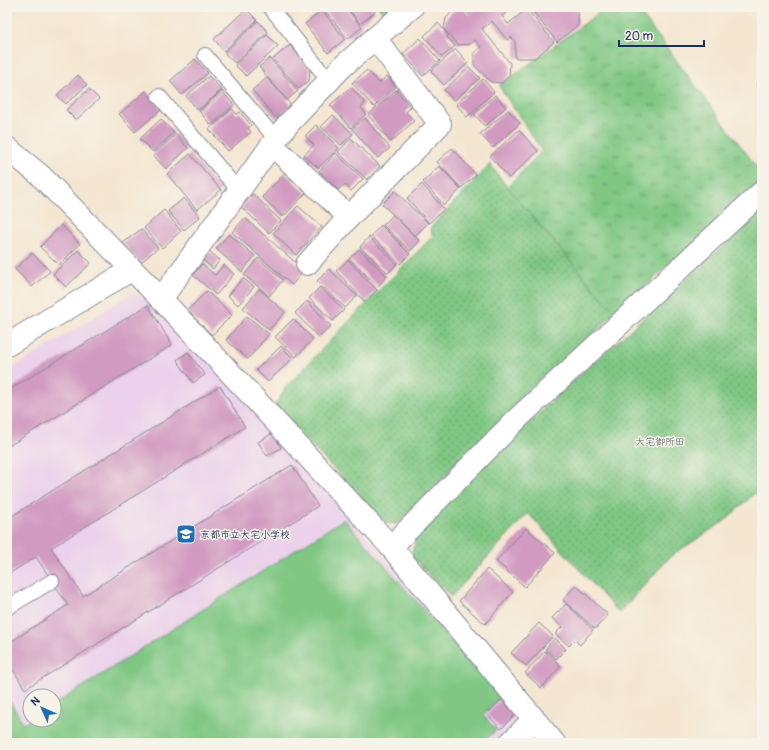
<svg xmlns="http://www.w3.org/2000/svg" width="769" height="750" font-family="Pangolin,'Klee One',sans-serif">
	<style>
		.built { fill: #ebd1eb; fill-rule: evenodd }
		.grass { fill: url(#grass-tufts); stroke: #4d7b70 }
		.garden { fill: url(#garden-dots); stroke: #4d7b70 }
		.pitch { fill: #7fc783; stroke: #4d7b70 }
		.building { fill: #d19ac1 }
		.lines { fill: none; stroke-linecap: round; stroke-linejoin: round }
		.lane-casing { stroke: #888a98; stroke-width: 16 }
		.street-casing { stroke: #888a98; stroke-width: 24 }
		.lane { stroke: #fff; stroke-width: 14 }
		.street { stroke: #fff; stroke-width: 22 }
		.labels { text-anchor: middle; stroke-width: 3; stroke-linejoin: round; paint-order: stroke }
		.park-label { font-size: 10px; fill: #345567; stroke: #f7f3e8 }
		.poi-label { font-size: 10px; font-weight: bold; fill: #1b2f5e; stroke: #f7f3e8; text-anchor: start }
	</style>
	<defs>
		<pattern id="grass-tufts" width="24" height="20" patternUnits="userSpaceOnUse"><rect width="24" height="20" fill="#7fc783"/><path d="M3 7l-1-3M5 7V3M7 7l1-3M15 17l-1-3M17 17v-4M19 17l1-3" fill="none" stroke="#67a26e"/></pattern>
		<pattern id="garden-dots" width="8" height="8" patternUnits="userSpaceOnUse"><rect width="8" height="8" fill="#7fc783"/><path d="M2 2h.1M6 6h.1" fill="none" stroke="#67a26e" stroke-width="1.8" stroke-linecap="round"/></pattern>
	</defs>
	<rect width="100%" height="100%" fill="#f7f3e8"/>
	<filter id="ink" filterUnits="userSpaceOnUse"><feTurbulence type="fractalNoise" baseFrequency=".025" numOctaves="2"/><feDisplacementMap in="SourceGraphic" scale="8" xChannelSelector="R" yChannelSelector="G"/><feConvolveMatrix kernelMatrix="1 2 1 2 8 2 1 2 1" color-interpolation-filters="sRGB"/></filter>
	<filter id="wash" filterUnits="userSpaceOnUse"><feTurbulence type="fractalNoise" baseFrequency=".012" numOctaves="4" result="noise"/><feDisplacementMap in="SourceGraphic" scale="16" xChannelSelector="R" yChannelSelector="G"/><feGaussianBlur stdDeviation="0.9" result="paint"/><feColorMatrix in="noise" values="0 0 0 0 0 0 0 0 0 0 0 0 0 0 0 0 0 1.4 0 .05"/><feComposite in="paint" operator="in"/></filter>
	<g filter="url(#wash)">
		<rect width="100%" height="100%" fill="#f4e6d1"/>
		<!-- built -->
		<path class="built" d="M132,293L150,301L196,346L516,704L518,717L492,743H7V372ZM30,696H54V720H30Z"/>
		<!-- grass -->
		<g class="grass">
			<polygon points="378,7 400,7 387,18"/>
			<polygon points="607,7 636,7 762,174 762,183 615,313 507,187 542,151 499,86"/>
		</g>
		<!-- garden -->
		<g class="garden">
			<polygon points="490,164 507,187 615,313 477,444 398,524 386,523 274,407 286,387 354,316 433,236 430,228"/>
			<polygon points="762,211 762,492 754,494 726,520 671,556 619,613 528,513 451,597 411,556 418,533 491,458 569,385"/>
		</g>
		<!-- pitch -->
		<polygon class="pitch" points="344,519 500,697 483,715 496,730 482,743 7,743 7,697 24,724 30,720 54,720 54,705"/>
		<g id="blocks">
			<!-- building -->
			<g class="building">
				<polygon points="324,7 345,7 362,27 348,39 323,8"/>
				<polygon points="347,7 371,7 375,12 360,24"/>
				<polygon points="457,7 462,7 469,15 477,7 514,7 502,16 508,24 527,9 554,42 535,58 515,58 515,41 511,37 507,40 492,21 482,29 510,63 509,76 502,83 491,82 474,65 474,53 481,47 475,40 470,44 458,45 444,29 446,18"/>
				<polygon points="529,7 578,7 578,25 557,42"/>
				<polygon points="246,9 257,20 224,51 214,39"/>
				<polygon points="322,10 345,39 328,53 305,24"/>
				<polygon points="258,21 268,32 235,63 224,53"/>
				<polygon points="438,23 448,35 447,37 455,46 442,57 424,36"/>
				<polygon points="267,35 278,46 246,76 235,65"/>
				<polygon points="420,38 440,61 423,76 403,54"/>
				<polygon points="290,45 310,69 309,81 299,89 273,59"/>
				<polygon points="456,49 468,63 444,85 431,71"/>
				<polygon points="270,58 298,91 287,100 259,67"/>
				<polygon points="195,59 208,73 182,95 170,81"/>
				<polygon points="469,67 480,78 454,101 444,90"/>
				<polygon points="367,70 379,83 387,76 396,87 374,107 352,83"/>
				<polygon points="78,75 87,85 66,104 57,95"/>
				<polygon points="209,76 222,90 198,110 186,96"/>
				<polygon points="267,78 291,105 276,118 252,90"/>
				<polygon points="483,79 494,92 467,117 456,104"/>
				<polygon points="762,80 762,91 756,85"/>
				<polygon points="351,87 365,103 361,108 366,114 351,128 330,105"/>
				<polygon points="89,89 99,99 76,120 66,110"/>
				<polygon points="396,90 411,107 406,112 414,121 391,142 368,115"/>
				<polygon points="146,91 162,109 135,132 119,114"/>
				<polygon points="222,91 234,105 211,125 199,111"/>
				<polygon points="495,95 506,107 485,126 474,114"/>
				<polygon points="232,109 237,114 240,112 251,125 248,128 251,132 228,151 209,129"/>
				<polygon points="508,110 520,123 493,148 480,134"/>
				<polygon points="333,115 353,134 341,145 321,127"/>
				<polygon points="365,118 390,148 378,158 352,129"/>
				<polygon points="161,119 174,133 153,152 140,139"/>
				<polygon points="316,125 339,148 318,168 304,155 314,145 305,136"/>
				<polygon points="519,130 538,151 509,178 490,156"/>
				<polygon points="176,134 188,148 166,169 153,155"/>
				<polygon points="351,138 380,166 367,180 338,152"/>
				<polygon points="452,148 476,175 461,188 437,162"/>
				<polygon points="336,153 363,179 351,191 345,184 338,190 319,171"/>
				<polygon points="190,154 221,190 197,210 167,174"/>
				<polygon points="439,166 461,189 444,205 423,182"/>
				<polygon points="285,173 306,193 283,217 262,197"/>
				<polygon points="422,184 444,209 429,223 407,198"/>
				<polygon points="395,191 428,223 415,236 382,204"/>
				<polygon points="253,194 281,221 269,233 241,207"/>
				<polygon points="184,198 200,217 184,230 168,211"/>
				<polygon points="298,206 322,227 296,255 273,233"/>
				<polygon points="164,210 181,231 162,248 144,228"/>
				<polygon points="393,215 420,241 410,251 383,225"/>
				<polygon points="245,218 304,270 292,285 232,232"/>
				<polygon points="61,225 80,244 59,265 40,247"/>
				<polygon points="381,225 410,254 400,264 371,236"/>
				<polygon points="141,229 158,248 140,263 123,243"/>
				<polygon points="229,234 255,256 242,272 216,249"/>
				<polygon points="369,237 397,264 388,273 360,247"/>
				<polygon points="359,249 387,276 378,286 349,259"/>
				<polygon points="78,250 91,263 66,287 53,274"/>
				<polygon points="209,251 220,260 213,269 202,259"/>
				<polygon points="32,253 50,271 32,287 15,269"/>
				<polygon points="258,258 283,280 269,296 244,275"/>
				<polygon points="348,260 377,290 365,302 336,271"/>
				<polygon points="202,264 215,275 224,265 234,274 216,295 193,275"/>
				<polygon points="329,269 357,296 345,308 317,281"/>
				<polygon points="243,278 254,287 238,305 228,296"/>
				<polygon points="320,287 344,310 333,321 309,298"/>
				<polygon points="259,289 285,312 269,330 243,308"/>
				<polygon points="207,291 232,315 212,335 187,311"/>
				<polygon points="307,301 331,326 319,338 295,313"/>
				<polygon points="148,305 172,345 7,447 7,391"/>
				<polygon points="247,316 269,334 248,359 226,340"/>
				<polygon points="293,319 313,339 296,357 275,337"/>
				<polygon points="281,346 293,358 268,382 256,370"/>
				<polygon points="188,352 205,375 193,383 177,360"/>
				<polygon points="220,386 245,427 51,548 83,596 292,465 318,506 25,689 7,660 7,644 68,605 36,557 7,575 7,519"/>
				<polygon points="273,433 281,448 267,456 258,442"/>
				<polygon points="526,528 555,553 525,587 496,561"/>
				<polygon points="487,569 513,592 485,624 459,601"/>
				<polygon points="576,585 608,615 595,629 563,600"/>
				<polygon points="566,604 593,630 580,645 575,640 569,646 555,634 562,627 552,618"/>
				<polygon points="539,623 553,636 526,666 511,653"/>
				<polygon points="555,638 566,649 556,659 545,649"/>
				<polygon points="545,651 561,666 541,688 525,673"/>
				<polygon points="501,700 516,714 501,729 487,714"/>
			</g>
		</g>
	</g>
	<g filter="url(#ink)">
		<use href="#blocks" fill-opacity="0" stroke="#888a98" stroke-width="1"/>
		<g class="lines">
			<defs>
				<g id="lane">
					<polyline points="270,7 329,81"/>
					<polyline points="205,55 276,139"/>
					<polyline points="159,96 239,191"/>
					<polyline points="7,608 52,581"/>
				</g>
				<g id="street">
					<polyline points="272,145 349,217 440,124 375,38"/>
					<polyline points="7,148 41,176 161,299 253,397 391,547 554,743"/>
					<polyline points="307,264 349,217"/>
					<polyline points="161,299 276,139 288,124 342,67 375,38 412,7"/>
					<polyline points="7,345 131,270"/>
					<polyline points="391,547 517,419 762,192"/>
					<polyline points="510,743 534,719"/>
				</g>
			</defs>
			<!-- lane casing -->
			<use href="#lane" class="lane-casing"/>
			<!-- street casing -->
			<use href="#street" class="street-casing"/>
			<!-- lane -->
			<use href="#lane" class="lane"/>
			<!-- street -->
			<use href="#street" class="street"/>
		</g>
	</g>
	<!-- icons -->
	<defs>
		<symbol id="school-square" viewBox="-11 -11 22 22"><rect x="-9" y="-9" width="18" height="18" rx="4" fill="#1f6fb2" stroke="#f7f3e8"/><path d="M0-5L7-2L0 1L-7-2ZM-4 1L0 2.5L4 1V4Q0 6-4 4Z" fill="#fff"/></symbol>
	</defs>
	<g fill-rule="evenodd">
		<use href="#school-square" x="175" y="523" width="22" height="22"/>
	</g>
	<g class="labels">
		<!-- park labels -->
		<g class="park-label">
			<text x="660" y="445">大宅御所田</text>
		</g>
		<!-- poi labels -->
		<g class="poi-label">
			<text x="200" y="538">京都市立大宅小学校</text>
		</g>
	</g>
	<!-- margin -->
	<rect width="769" height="750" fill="none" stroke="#f7f3e8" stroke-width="24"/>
	<!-- north arrow -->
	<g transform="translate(42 708) rotate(315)"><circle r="19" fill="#f7f3e8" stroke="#9fa5b1"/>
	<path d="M0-3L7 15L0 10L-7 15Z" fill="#1f6fb2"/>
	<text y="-6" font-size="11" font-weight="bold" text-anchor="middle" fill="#1b2f5e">N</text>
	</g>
	<!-- scale -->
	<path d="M619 40v6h85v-6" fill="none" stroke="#1b2f5e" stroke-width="2"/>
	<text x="625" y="40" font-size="12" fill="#1b2f5e" stroke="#f7f3e8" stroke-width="3" paint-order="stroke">20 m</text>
</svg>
